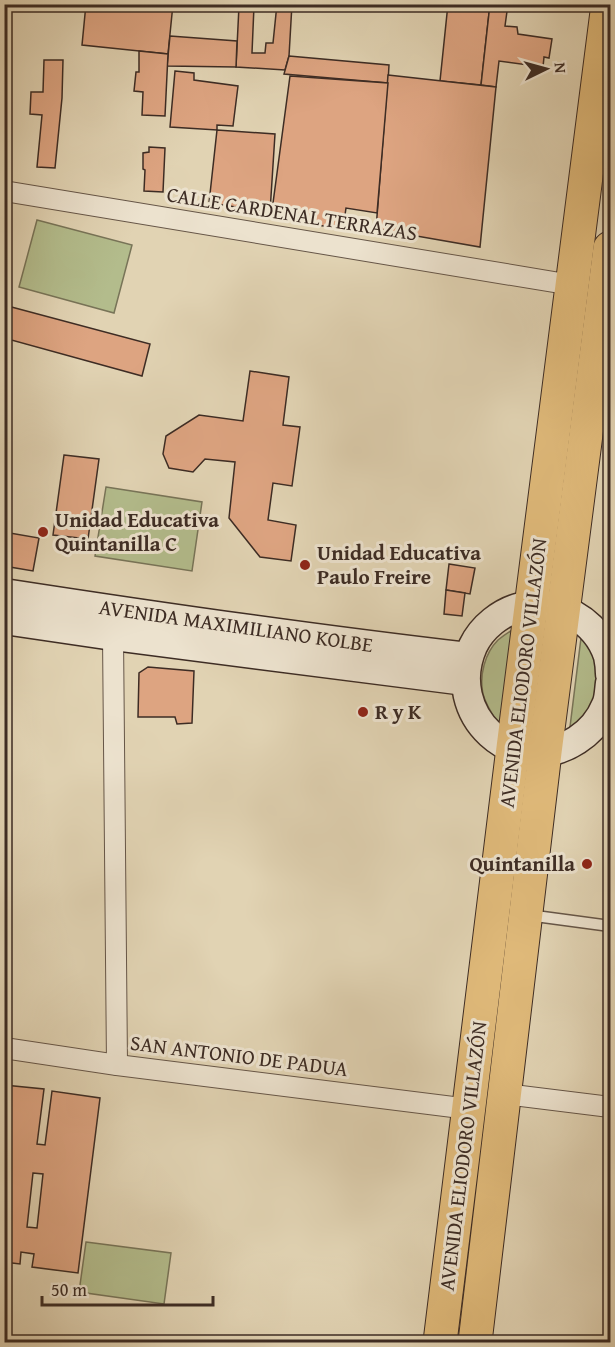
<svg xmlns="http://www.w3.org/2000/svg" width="615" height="1347" font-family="'Gentium Book Plus',serif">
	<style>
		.green { fill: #b3bc8c; stroke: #787458; stroke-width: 1.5 }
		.building { fill: #dda481; stroke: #3d2c24; stroke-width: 1.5; fill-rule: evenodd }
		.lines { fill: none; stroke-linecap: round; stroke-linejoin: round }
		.service-casing { stroke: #665648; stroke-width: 13 }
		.minor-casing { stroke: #665648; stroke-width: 22 }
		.secondary-casing { stroke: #3d2c24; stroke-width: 31 }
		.trunk-casing { stroke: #3d2c24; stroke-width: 35 }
		.service { stroke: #ece2ce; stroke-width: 10 }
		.minor { stroke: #ece2ce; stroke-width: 20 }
		.secondary { stroke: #ece2ce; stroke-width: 28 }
		.trunk { stroke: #e0ba7a; stroke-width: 33 }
		.poi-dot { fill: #8f2418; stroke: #ece2ce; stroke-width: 2 }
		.labels { text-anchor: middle; stroke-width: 6; stroke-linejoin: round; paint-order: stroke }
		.street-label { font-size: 21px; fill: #3d2c24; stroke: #ece2ce }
		.poi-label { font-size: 21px; font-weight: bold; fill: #3d2c24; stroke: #ece2ce; text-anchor: start }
	</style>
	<rect width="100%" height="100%" fill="#e1d3b3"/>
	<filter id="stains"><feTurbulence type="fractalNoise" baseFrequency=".00333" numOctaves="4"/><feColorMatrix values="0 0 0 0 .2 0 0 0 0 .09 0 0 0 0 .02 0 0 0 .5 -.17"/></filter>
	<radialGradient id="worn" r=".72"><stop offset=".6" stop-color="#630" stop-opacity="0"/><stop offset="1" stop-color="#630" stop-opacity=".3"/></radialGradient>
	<!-- green -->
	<g class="green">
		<polygon points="37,220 132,245 114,313 19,287"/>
		<polygon points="106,487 202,502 192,571 95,556"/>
		<path d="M514,629L501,728C494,717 486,706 483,694C479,675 485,653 498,640C503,636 509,632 514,629Z"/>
		<polygon points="581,638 594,652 601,670 597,708 569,735"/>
		<polygon points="86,1242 171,1253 164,1304 79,1292"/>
	</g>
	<!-- building -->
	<g class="building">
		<polygon points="86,4 173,4 168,54 82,45"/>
		<polygon points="277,4 292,4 289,56 285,70 236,67 239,6 254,6 252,53 265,53 266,43 273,43"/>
		<polygon points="448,4 490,4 481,85 440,81"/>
		<polygon points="490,4 508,4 505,26 517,27 518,34 552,39 549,58 544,57 543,67 499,61 496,87 481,85"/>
		<polygon points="170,36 237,41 236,67 167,66"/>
		<polygon points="139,51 168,54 165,116 142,115 143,92 134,91 136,72 139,72"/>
		<polygon points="289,56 389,65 388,83 284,74"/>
		<polygon points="44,60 63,60 62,98 55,168 37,167 42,115 30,114 31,92 43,92"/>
		<polygon points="175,71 194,73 194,80 238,86 233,126 217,125 217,130 170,127"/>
		<polygon points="388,75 496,87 480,247 376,229"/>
		<polygon points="290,76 388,83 377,213 346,208 343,229 271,218"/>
		<polygon points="217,130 275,134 270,212 209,203"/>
		<polygon points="149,147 165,148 163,192 144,191 145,170 143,169 143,153 149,152"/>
		<polygon points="4,305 150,344 142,376 4,338"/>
		<polygon points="250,371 289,377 283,425 300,427 292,486 273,483 268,520 296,525 291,561 260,557 229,518 235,462 205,459 193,472 169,468 163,454 166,436 199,415 243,421"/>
		<polygon points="64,455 99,459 88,539 53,535"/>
		<polygon points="4,532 39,538 33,571 4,566"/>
		<polygon points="449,564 475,568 470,594 446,590"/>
		<polygon points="446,590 465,593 462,616 444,614"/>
		<polygon points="148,667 194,671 192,723 177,724 175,717 138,717 139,673"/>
		<path d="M4,1085L44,1089L37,1144L45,1145L52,1091L100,1098L78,1273L32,1267L34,1254L21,1252L20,1264L4,1262ZM33,1173L43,1174L37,1228L27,1227Z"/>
	</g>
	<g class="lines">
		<defs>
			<polyline id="service" points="528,915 610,926"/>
			<g id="minor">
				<polyline points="4,191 572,285"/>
				<polyline points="113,636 117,1065"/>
				<polyline points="4,1048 117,1065 469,1109"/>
				<polyline points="505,1094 610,1107"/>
			</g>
			<g id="secondary">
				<path d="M4,593C159,617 313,639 468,657"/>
				<polyline points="4,620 113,636 465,681"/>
				<path d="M610,674C610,668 609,661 608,656C596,620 558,599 521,607C501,612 482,627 473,646C443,714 514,781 577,740C591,731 600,720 606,705C609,699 609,690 610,683"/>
			</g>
			<g id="trunk">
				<polyline points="440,1342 513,748 608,4"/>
				<polyline points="475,1342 545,752 610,248"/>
			</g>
		</defs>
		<!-- service casing -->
		<use href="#service" class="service-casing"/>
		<!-- minor casing -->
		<use href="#minor" class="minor-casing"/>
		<!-- secondary casing -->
		<use href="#secondary" class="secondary-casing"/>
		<!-- trunk casing -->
		<use href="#trunk" class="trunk-casing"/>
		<!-- service -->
		<use href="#service" class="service"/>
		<!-- minor -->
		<use href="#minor" class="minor"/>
		<!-- secondary -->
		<use href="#secondary" class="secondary"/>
		<!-- trunk -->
		<use href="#trunk" class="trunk"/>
	</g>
	<!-- markers -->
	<g class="poi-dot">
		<circle cx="43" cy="532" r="6"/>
		<circle cx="305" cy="565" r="6"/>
		<circle cx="363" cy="712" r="6"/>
		<circle cx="587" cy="864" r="6"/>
	</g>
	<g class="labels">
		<!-- street labels -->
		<g class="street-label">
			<text transform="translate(292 214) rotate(9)" y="7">CALLE CARDENAL TERRAZAS</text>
			<text transform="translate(236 626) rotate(8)" y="7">AVENIDA MAXIMILIANO KOLBE</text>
			<text transform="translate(523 673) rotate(-83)" y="7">AVENIDA ELIODORO VILLAZÓN</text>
			<text transform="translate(239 1056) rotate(7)" y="7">SAN ANTONIO DE PADUA</text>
			<text transform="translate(463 1156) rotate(-83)" y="7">AVENIDA ELIODORO VILLAZÓN</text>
		</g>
		<!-- poi labels -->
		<g class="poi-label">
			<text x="55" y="527">Unidad Educativa<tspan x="55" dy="24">Quintanilla C</tspan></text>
			<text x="317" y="560">Unidad Educativa<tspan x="317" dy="24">Paulo Freire</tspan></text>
			<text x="375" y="719">R y K</text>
			<text x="575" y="871" text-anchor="end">Quintanilla</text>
		</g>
	</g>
	<!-- margin -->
	<rect width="615" height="1347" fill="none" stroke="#e1d3b3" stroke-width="24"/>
	<rect x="6" y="6" width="603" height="1335" fill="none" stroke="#3d2c24" stroke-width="3"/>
	<rect x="12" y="12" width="591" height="1323" fill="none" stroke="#3d2c24" stroke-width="1.5"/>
	<!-- north arrow -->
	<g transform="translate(546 69) rotate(85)" stroke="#ece2ce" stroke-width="4.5" paint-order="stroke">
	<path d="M0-4.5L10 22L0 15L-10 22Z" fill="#3d2c24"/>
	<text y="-9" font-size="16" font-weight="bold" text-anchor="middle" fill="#3d2c24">N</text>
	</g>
	<!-- scale -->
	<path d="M42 1296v9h171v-9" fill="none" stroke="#3d2c24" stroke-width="3"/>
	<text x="51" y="1296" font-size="18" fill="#3d2c24" stroke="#ece2ce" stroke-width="4.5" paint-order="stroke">50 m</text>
	<rect width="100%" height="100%" filter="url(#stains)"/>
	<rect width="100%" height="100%" fill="url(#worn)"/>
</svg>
